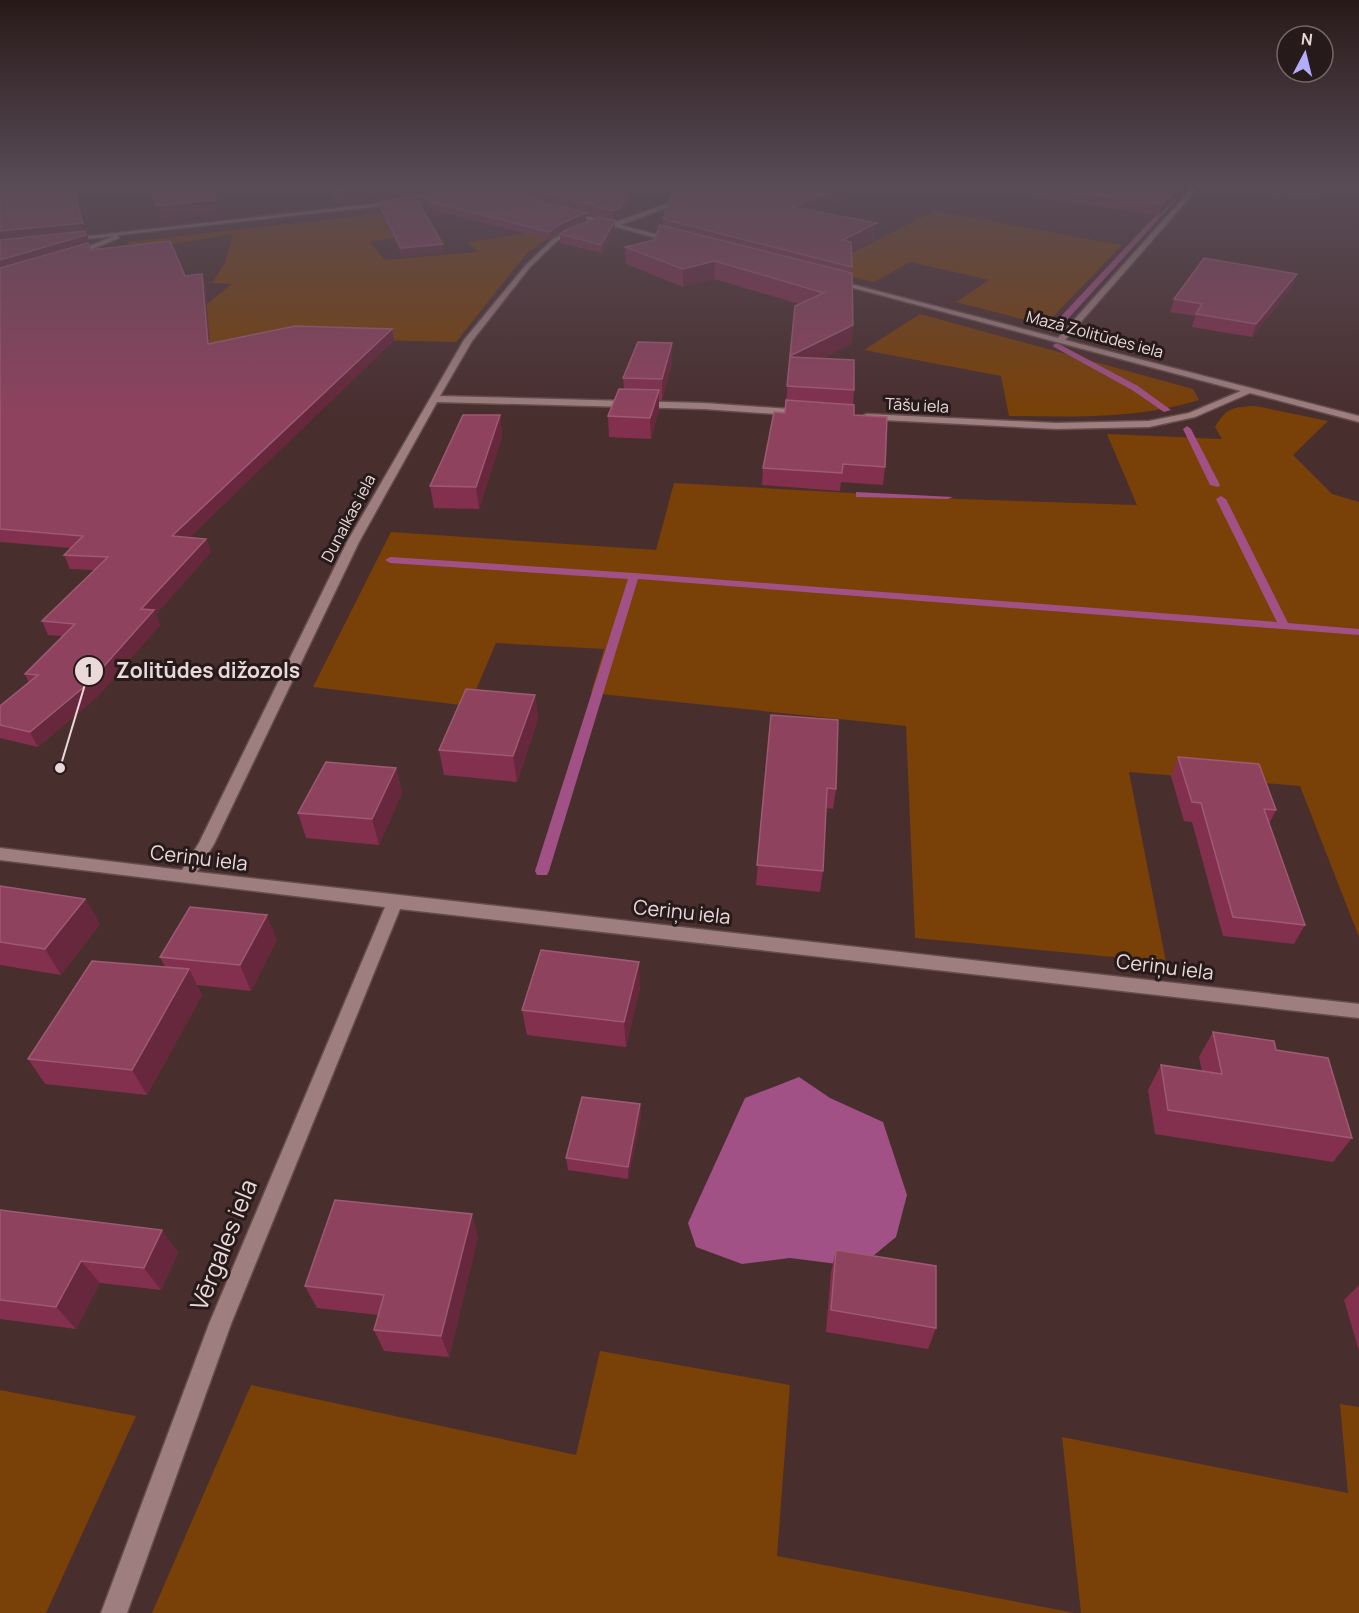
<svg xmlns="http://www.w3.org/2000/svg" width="1359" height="1613" font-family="Manrope,sans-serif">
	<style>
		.green { fill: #794007 }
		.water { fill: #a15185 }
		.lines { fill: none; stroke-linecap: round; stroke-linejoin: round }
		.stream { fill: #a15185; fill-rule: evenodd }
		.minor-casing { stroke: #634d4d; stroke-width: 3 }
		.minor { fill: #9e7e7e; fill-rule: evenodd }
		.wall { fill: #83304f }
		.shaded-wall { fill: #67273c }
		.building { fill: #8e425e; stroke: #9d5a71; stroke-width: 1.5 }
		.labels { text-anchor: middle; stroke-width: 6; stroke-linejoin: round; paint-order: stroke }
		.far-street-label { font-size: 16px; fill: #ebd9d9; stroke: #261a1a }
		.street-label { font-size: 20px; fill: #ebd9d9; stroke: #261a1a }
		.near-street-label { font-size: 24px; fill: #ebd9d9; stroke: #261a1a }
		.leader { fill: none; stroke: #ebd9d9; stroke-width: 2 }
		.callout-dot { fill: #ebd9d9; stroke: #261a1a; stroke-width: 2 }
		.mark-label { font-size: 18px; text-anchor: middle; font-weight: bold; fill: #111 }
		.callout-label { font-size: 21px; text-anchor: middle; font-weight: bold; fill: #ebd9d9; stroke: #261a1a; stroke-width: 6; stroke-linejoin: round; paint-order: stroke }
	</style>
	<rect width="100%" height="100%" fill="#492e2e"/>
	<!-- green -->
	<g class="green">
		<polygon points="414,210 437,235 369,241 385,260 478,252 467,242 562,228 527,253 456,342 297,338 117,375 232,284 212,283 225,263 233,234 130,251 128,242"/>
		<polygon points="935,211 1122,245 1045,325 956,302 989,280 910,262 874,282 819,269"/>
		<path d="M920,314L1193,389L1199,400C1138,419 1073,417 1009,416L1001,376L864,350Z"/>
		<path d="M1256,406L1328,421L1293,455L1332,494L1359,502V937L1300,786L1129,772L1166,962L915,938L906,726L591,693L604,649L496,643L469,706L313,687L391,532L656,550L674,483L960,499L1137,505L1107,434L1222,439L1215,427C1227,407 1233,407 1256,406Z"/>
		<polygon points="600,1351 790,1385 777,1556 1075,1613 152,1613 251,1385 576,1455"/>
		<polygon points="0,1390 136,1416 46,1613 0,1613"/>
		<polygon points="1340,1404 1359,1407 1359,1613 1081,1613 1062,1437 1348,1493"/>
	</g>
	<!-- water -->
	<g class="water">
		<polygon points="856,492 953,497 948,499 856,497"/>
		<polygon points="799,1077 830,1098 883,1122 907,1195 896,1237 873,1256 837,1264 790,1258 742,1264 696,1247 688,1223 745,1098"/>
	</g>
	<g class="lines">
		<!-- stream -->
		<g class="stream">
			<polygon points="1172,198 1177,199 1056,332 1050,332 1050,328"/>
			<polygon points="1057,343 1138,386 1171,410 1164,412 1132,390 1054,347 1053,345"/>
			<polygon points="1187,426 1191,429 1220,485 1218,487 1210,485 1183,429"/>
			<polygon points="1221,496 1226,499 1288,623 1359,629 1359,635 638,579 549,871 547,875 537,875 535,871 628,579 390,563 385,560 390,557 634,573 1277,622 1216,499"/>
		</g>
		<defs>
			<g id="minor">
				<polygon points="713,187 722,187 620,225 677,240 675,243 565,213 568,211 613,223"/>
				<polygon points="1193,187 1199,187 1065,340 1359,416 1359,422 1250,393 1195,417 1149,427 1056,429 864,419 864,415 867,414 1056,423 1149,421 1189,413 1241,391 831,282 835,280 1058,338"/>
				<polygon points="398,201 400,204 118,235 119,238 73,257 71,254 114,236 67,241 64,239"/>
				<polygon points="577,227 579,230 557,241 530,267 472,341 440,396 704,403 804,410 809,413 804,416 704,409 437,402 359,542 214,844 197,872 1359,1004 1359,1018 400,909 231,1324 127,1613 101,1613 209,1324 385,907 0,860 0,848 182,870 199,843 347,542 464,340 526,265 553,239"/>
			</g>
		</defs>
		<!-- minor casing -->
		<use href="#minor" class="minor-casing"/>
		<!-- minor -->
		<use href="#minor" class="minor"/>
	</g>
	<!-- wall -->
	<g class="wall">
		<polygon points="2,187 85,193 76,194 91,250 185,276 202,274 205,285 210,344 392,329 394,340 190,537 206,539 211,552 156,614 160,625 97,697 38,747 0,738 0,706 29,683 25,674 62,636 48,635 42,621 94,570 70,569 64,555 71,548 0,542 0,211"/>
		<polygon points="326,187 471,187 471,189 586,213 586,221 571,227 615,221 615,229 602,253 560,243 560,234 567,229 562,231 550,240 437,211 420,204 444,252 403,257 380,210 378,202 420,204 418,196 431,194 376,202 374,198 337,202"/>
		<polygon points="491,187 639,187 622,217 613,221"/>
		<polygon points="676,187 850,187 849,198 815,211 875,238 851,250 851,273 853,325 851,344 822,359 854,390 853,405 854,415 885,467 883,485 841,482 840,491 762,485 763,468 785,413 795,306 799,304 714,279 683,287 626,264 625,247 654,240 663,225 663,219 676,193"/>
		<polygon points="1003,187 1185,187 1159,215 1002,193"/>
		<polygon points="1258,187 1319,187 1321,190 1318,198 1258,196"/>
		<polygon points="1293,286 1252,337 1192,327 1195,316 1170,312 1174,299"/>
		<polygon points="672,363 662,400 659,400 659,410 651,439 609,437 608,416 624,389 623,378"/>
		<polygon points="500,415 502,436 479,509 434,508 430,486"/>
		<polygon points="535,695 538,719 517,782 444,775 439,750"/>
		<polygon points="771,715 836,789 833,809 826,808 823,871 820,892 756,885"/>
		<polygon points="1178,757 1276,810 1269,824 1305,925 1294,944 1223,936 1192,822 1184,821 1171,776"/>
		<polygon points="396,768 402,793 379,845 306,838 298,813"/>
		<polygon points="0,886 85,899 100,924 61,975 0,965"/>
		<polygon points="277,940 251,991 197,985 202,995 147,1095 45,1084 28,1059 165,967 160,957"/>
		<polygon points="640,987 626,1047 527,1035 522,1010"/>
		<polygon points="1213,1032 1276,1050 1352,1138 1333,1162 1155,1134 1148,1090 1161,1065 1202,1071 1199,1057"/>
		<polygon points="640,1104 641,1117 628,1179 568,1170 566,1158"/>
		<polygon points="0,1210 162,1230 178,1253 161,1290 100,1283 76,1329 0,1319"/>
		<polygon points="478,1237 449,1357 384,1351 374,1330 378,1315 317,1308 305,1286"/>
		<polygon points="836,1250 936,1328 928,1349 826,1332 831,1272"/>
		<polygon points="1359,1285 1359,1351 1344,1300"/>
	</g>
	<!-- shaded-wall -->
	<g class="shaded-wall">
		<polygon points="73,187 84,187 85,193 76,194 90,245 0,272 0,231"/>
		<polygon points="412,187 471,187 471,189 376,202 374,192"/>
		<polygon points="633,187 639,187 622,217 613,221 613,211"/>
		<polygon points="676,187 706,187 676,198"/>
		<polygon points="844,187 850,187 849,198 791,221 792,207"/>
		<polygon points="1178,187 1185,187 1159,215 1162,205"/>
		<polygon points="373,189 374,198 337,202 335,192"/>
		<polygon points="216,200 220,215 161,222 156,206"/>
		<polygon points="586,213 586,221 562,231 550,240 549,232 562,223"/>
		<polygon points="615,221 615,229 602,253 601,245"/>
		<polygon points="877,223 875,238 841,255 843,240"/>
		<polygon points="443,244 444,252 403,257 401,248"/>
		<polygon points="715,261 714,279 683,287 683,269"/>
		<polygon points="202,274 205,285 211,356 208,344"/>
		<polygon points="1297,274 1293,286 1252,337 1256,324"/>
		<polygon points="853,325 851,344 789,376 790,356"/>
		<polygon points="392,329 394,340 177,550 172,536"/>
		<polygon points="672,343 672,363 662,400 662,379"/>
		<polygon points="659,390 659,410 651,439 650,418"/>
		<polygon points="500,415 502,436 479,509 476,487"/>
		<polygon points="206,539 211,552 156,614 160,625 97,697 38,747 30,732"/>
		<polygon points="535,695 538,719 517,782 513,756"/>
		<polygon points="396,768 402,793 379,845 372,819"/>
		<polygon points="85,899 100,924 61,975 45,949"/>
		<polygon points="267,915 277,940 251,991 240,965"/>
		<polygon points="639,962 640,987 626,1047 624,1022"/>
		<polygon points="189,969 202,995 147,1095 132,1070"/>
		<polygon points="640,1104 641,1117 628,1179 628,1167"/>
		<polygon points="472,1214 478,1237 449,1357 441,1336"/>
		<polygon points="162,1230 178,1253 161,1290 144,1268"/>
		<polygon points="81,1261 100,1283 76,1329 56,1307"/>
	</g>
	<!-- building -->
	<g class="building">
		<polygon points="2,187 73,187 83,223 0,231 0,211"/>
		<polygon points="151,187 211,187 216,200 156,206"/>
		<polygon points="331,187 412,187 374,192 373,189 335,192"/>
		<polygon points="483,187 489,187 586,213 562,223 549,232 436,203 418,196"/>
		<polygon points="525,187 633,187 621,207 613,211"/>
		<polygon points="692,187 844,187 792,207 877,223 843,240 851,242 852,267 663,219 672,194"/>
		<polygon points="1037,187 1178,187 1162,205"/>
		<polygon points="1261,187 1319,187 1321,190 1261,188"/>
		<polygon points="415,197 443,244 401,248 378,202"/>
		<polygon points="599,217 615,221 601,245 560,234 568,229"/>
		<polygon points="660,225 852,273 853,325 790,356 795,306 824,293 715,261 683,269 625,247 654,240"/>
		<polygon points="85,231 86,235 0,260 0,240"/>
		<polygon points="170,241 185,276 202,274 208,344 295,326 392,329 172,536 206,539 141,609 154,610 90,682 30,732 0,725 0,706 38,675 25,674 75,624 42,621 108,557 64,555 83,536 0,529 0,268 88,243 90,250"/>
		<polygon points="1204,258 1297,274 1256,324 1196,314 1202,304 1174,299"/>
		<polygon points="638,342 672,343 662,379 623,378"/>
		<polygon points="790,357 854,360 854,390 787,386"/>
		<polygon points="619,389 659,390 650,418 608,416"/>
		<polygon points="786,400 854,405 854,415 887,417 885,467 843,464 842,473 763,468 774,412 785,413"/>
		<polygon points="463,415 500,415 476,487 430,486"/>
		<polygon points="466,689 535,695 513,756 439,750"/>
		<polygon points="771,715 838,720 836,789 827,788 823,871 757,865"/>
		<polygon points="1178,757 1259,764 1276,810 1264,809 1305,925 1233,917 1201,803 1192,802"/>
		<polygon points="326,762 396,768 372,819 298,813"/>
		<polygon points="0,886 85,899 45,949 0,942"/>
		<polygon points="190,907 267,915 240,965 160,957"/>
		<polygon points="541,950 639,962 624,1022 522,1010"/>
		<polygon points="92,961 189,969 132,1070 28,1059"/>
		<polygon points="1213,1032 1274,1041 1276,1050 1328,1058 1352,1138 1168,1110 1161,1065 1222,1074"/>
		<polygon points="582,1097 640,1104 628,1167 566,1158"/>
		<polygon points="335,1200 472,1214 441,1336 374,1330 384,1295 305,1286"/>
		<polygon points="0,1210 162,1230 144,1268 81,1261 56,1307 0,1300"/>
		<polygon points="836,1250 936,1266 936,1328 831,1310"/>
	</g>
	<!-- sky -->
	<linearGradient id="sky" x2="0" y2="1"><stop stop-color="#281919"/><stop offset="0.45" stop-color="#594c57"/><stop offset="1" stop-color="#594c57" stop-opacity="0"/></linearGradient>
	<rect width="1359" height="413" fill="url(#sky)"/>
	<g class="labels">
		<!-- far-street labels -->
		<g class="far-street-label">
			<text transform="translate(1095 334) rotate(15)" y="6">Mazā Zolitūdes iela</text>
			<text transform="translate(917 405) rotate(3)" y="6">Tāšu iela</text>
			<text transform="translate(348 518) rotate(-62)" y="6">Dunalkas iela</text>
		</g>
		<!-- street labels -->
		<g class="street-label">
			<text transform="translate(199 858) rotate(7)" y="7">Ceriņu iela</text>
			<text transform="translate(682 912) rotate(6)" y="7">Ceriņu iela</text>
			<text transform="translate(1165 967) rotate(7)" y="7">Ceriņu iela</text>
		</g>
		<!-- near-street labels -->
		<g class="near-street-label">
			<text transform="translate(224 1245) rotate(-68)" y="8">Vērgales iela</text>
		</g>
	</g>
	<!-- callouts -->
	<path class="leader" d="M60 768L89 671"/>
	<g class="callout-dot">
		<circle cx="60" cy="768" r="6"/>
		<circle cx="89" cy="671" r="15"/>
	</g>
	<g class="mark-label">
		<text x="89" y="677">1</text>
	</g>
	<g class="callout-label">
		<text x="208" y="678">Zolitūdes dižozols</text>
	</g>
	<!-- north arrow -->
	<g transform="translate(1305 54) rotate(7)"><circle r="28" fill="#261a1a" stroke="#756666" stroke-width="1.5"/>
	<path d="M0-4.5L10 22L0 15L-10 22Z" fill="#b1adfa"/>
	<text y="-9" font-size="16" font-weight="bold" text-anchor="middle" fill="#ebd9d9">N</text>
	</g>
</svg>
